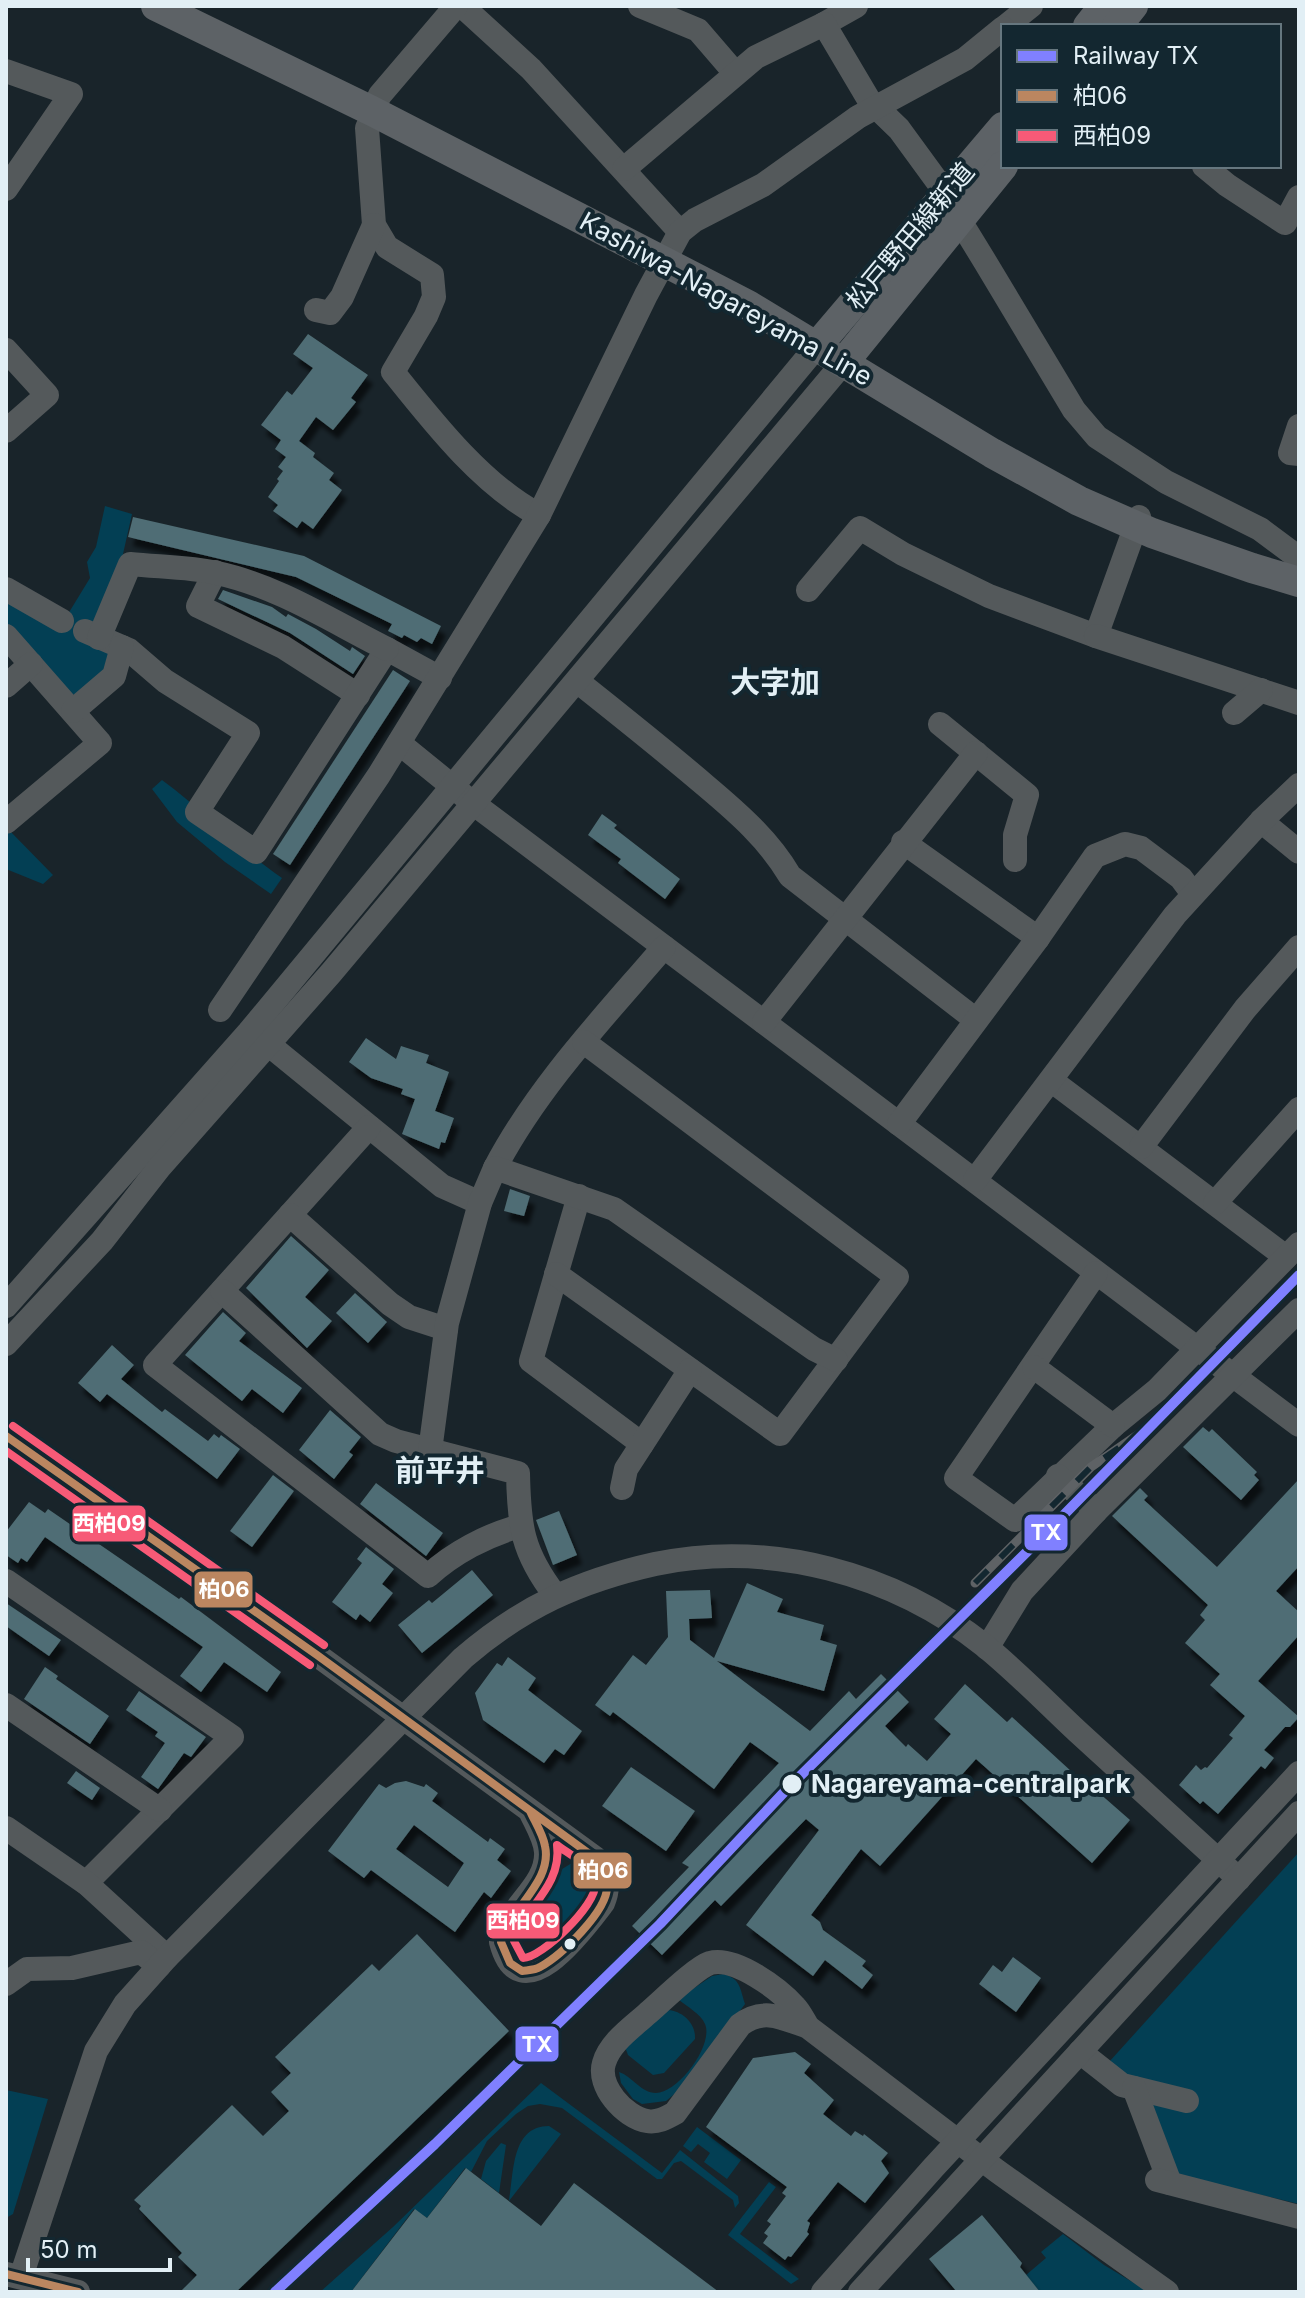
<svg xmlns="http://www.w3.org/2000/svg" width="1305" height="2298" font-family="Inter,'Noto Sans JP',sans-serif">
	<style>
		.green { fill: #033f54 }
		.building { fill: #4f6d74; fill-rule: evenodd; filter: url(#shadow) }
		.lines { fill: none; stroke-linecap: round; stroke-linejoin: round }
		.minor { stroke: #54595b; stroke-width: 24 }
		.major { stroke: #5d6266; stroke-width: 30 }
		.rail-casing { stroke: #5e6265; stroke-width: 9 }
		.rail { stroke: #132730; stroke-width: 6; stroke-dasharray: 18; stroke-linecap: butt }
		.bus-1-casing { stroke: #132730; stroke-width: 14 }
		.bus-2-casing { stroke: #132730; stroke-width: 14 }
		.bus-1 { stroke: #bb8660; stroke-width: 8 }
		.bus-2 { stroke: #f75a77; stroke-width: 8 }
		.rail-1-casing { stroke: #132730; stroke-width: 16 }
		.rail-1 { stroke: #8080ff; stroke-width: 10 }
		.stop-dot { fill: #e2eff5; stroke: #132730; stroke-width: 3 }
		.labels { text-anchor: middle; stroke-width: 8; stroke-linejoin: round; paint-order: stroke }
		.street-label { font-size: 26px; fill: #e2eff5; stroke: #132730 }
		.stop-label { font-size: 26px; font-weight: bold; fill: #e2eff5; stroke: #132730; text-anchor: start }
		.quarter-label { font-size: 30px; font-weight: bold; fill: #e2eff5; stroke: #132730 }
		.line-badge { stroke: #132730; stroke-width: 3 }
		.badge-label { font-size: 22px; text-anchor: middle; font-weight: bold; fill: #fff }
	</style>
	<defs>
		<filter id="shadow"><feDropShadow dx="5" dy="9" stdDeviation="2" flood-color="#0009"/></filter>
	</defs>
	<rect width="100%" height="100%" fill="#19242a"/>
	<!-- green -->
	<g class="green">
		<polygon points="105,506 132,514 123,554 125,555 96,621 114,650 97,683 71,696 6,625 6,597 68,614 90,578 87,562 96,547"/>
		<path d="M162,780C204,811 240,849 282,878L271,894L225,862L177,822L152,789Z"/>
		<polygon points="8,829 53,875 43,884 6,869"/>
		<polygon points="1299,1852 1299,2204 1177,2175 1109,2062"/>
		<path d="M580,1858C613,1880 580,1914 563,1935L551,1917L533,1903L554,1874Z"/>
		<path d="M723,1974C740,1978 740,1988 745,2004L684,2086L666,2101L642,2104L633,2099L621,2083L619,2072C632,2076 641,2093 656,2093C678,2093 714,2045 705,2024C701,2014 686,2006 678,1999L712,1976Z"/>
		<path d="M668,2010C683,2011 696,2024 695,2039L664,2073L653,2075L628,2055L625,2047Z"/>
		<polygon points="541,2083 662,2173 680,2150 738,2196 739,2203 735,2208 733,2200 681,2161 674,2163 662,2179 657,2179 562,2108 540,2104 528,2106 516,2114 487,2141 471,2172 465,2168 427,2218 414,2209 351,2292 320,2292 393,2227"/>
		<polygon points="6,2090 48,2099 13,2214 6,2218"/>
		<path d="M549,2126L561,2134L509,2201C514,2173 511,2126 549,2126Z"/>
		<polygon points="697,2127 741,2160 727,2179 704,2162 710,2153 698,2144 691,2152 683,2146"/>
		<polygon points="501,2143 506,2145 499,2193 481,2179 486,2161"/>
		<polygon points="769,2182 776,2187 740,2234 799,2279 791,2284 728,2235"/>
		<polygon points="1063,2234 1104,2265 1149,2292 1040,2292 1026,2275 1046,2258 1041,2252"/>
	</g>
	<!-- building -->
	<g class="building">
		<polygon points="308,334 368,375 351,398 356,402 333,430 316,417 299,441 315,453 313,457 334,473 329,480 342,490 313,529 302,521 297,528 273,511 278,505 268,497 279,481 277,479 283,471 278,467 286,457 275,449 281,440 261,425 287,391 292,395 313,368 293,354"/>
		<polygon points="133,517 304,556 441,626 432,644 421,638 417,642 404,635 402,638 388,631 392,624 296,577 128,537"/>
		<polygon points="223,590 272,607 286,617 288,614 316,629 350,651 352,647 365,656 353,674 290,633 218,599"/>
		<polygon points="393,670 410,681 290,865 273,854"/>
		<polygon points="602,814 617,825 614,828 680,879 665,899 618,863 621,859 588,835"/>
		<polygon points="366,1038 396,1059 401,1046 429,1055 426,1063 449,1072 435,1111 454,1118 445,1143 441,1142 439,1149 402,1134 415,1099 401,1094 403,1089 371,1078 349,1062"/>
		<polygon points="510,1189 530,1196 524,1216 504,1211"/>
		<polygon points="291,1236 329,1270 305,1297 332,1321 307,1348 246,1288"/>
		<polygon points="355,1293 387,1322 368,1343 336,1313"/>
		<polygon points="223,1312 246,1333 239,1341 302,1388 283,1413 252,1389 242,1401 185,1355"/>
		<polygon points="112,1345 134,1365 121,1379 162,1412 165,1409 208,1441 214,1434 219,1438 221,1435 240,1449 217,1479 107,1394 100,1402 78,1383"/>
		<polygon points="330,1410 361,1437 349,1452 353,1455 334,1479 299,1450"/>
		<polygon points="1203,1427 1209,1432 1212,1429 1257,1472 1254,1475 1259,1480 1241,1500 1183,1447"/>
		<polygon points="273,1475 294,1491 252,1547 230,1531"/>
		<polygon points="1299,1479 1299,1566 1276,1591 1299,1612 1299,1635 1258,1681 1299,1717 1290,1727 1285,1727 1264,1750 1274,1758 1265,1769 1261,1766 1218,1814 1203,1801 1200,1804 1179,1785 1196,1765 1201,1770 1205,1767 1207,1768 1233,1738 1229,1735 1245,1716 1210,1685 1220,1674 1185,1643 1205,1620 1200,1615 1208,1605 1112,1516 1140,1488 1148,1496 1144,1500 1217,1567"/>
		<polygon points="376,1483 443,1533 426,1556 360,1504"/>
		<polygon points="29,1502 45,1513 48,1509 179,1599 181,1597 281,1672 267,1692 224,1662 201,1692 180,1676 203,1647 45,1537 27,1562 21,1558 18,1563 6,1555 6,1532"/>
		<polygon points="559,1511 577,1555 553,1565 536,1520"/>
		<polygon points="366,1547 394,1569 382,1584 393,1593 370,1622 360,1614 356,1620 332,1602 362,1563 357,1559"/>
		<polygon points="472,1570 493,1595 422,1653 398,1625 429,1600 432,1603"/>
		<polygon points="747,1583 783,1599 777,1612 824,1625 820,1640 837,1645 824,1691 717,1661 810,1731 849,1691 856,1699 881,1674 909,1702 885,1726 906,1747 908,1744 927,1761 951,1734 934,1719 965,1684 1007,1722 1012,1717 1096,1794 1098,1792 1130,1820 1092,1863 976,1759 880,1866 861,1849 811,1915 820,1922 823,1930 866,1961 862,1966 873,1975 862,1989 825,1960 813,1976 746,1925 819,1830 806,1819 721,1906 715,1900 662,1955 632,1926 689,1867 682,1863 779,1763 750,1742 714,1789 613,1712 610,1716 595,1705 633,1655 646,1665 668,1637 666,1591 710,1590 712,1618 689,1619 690,1640 714,1658"/>
		<polygon points="6,1603 61,1640 49,1656 6,1626"/>
		<polygon points="508,1657 536,1678 528,1690 582,1731 564,1755 555,1749 544,1763 483,1720 475,1693 497,1663 502,1666"/>
		<polygon points="45,1667 58,1676 56,1679 109,1716 90,1744 24,1699"/>
		<polygon points="139,1691 206,1737 191,1757 184,1753 158,1789 141,1777 165,1743 155,1736 158,1732 126,1710"/>
		<polygon points="631,1767 695,1811 666,1851 602,1806"/>
		<polygon points="76,1771 100,1788 92,1800 67,1783"/>
		<path d="M406,1781L424,1787L426,1784L438,1793L432,1801L488,1842L490,1838L505,1849L497,1860L511,1871L491,1898L484,1892L455,1932L371,1870L364,1878L328,1851L379,1784L386,1788L395,1783ZM414,1825L464,1863L448,1887L396,1849Z"/>
		<polygon points="417,1934 509,2031 236,2292 180,2292 197,2275 178,2257 182,2253 139,2209 141,2206 134,2200 232,2105 263,2136 289,2111 271,2092 291,2073 275,2057 372,1964 379,1971"/>
		<polygon points="1013,1957 1041,1978 1016,2012 979,1984 993,1965 1002,1972"/>
		<polygon points="795,2052 811,2064 804,2073 834,2100 823,2114 851,2136 855,2131 863,2136 864,2134 888,2153 881,2161 889,2173 865,2203 838,2182 807,2221 810,2223 807,2232 809,2234 791,2257 788,2256 785,2260 763,2243 768,2236 764,2233 771,2224 767,2221 786,2196 782,2193 787,2187 706,2127 753,2058"/>
		<polygon points="466,2168 541,2226 574,2183 719,2292 351,2292 415,2209 427,2218"/>
		<polygon points="982,2215 1022,2263 1020,2267 1040,2292 957,2292 929,2259"/>
	</g>
	<g class="lines">
		<!-- minor -->
		<g class="minor">
			<polyline points="462,6 531,69 680,232"/>
			<polyline points="640,6 698,30 735,73"/>
			<polyline points="824,24 856,6"/>
			<polyline points="1006,26 1031,6"/>
			<polyline points="6,71 71,94 6,189"/>
			<polyline points="372,111 380,95 456,6"/>
			<path d="M374,113L367,128L374,225L387,247L432,275L434,297L426,316L393,372C433,422 482,485 539,515"/>
			<polyline points="1204,166 1227,185 1285,223 1299,197"/>
			<polyline points="624,169 756,57 824,24 869,100 899,129 945,192"/>
			<polyline points="957,223 965,229 984,260 1074,410 1097,437 1166,482 1260,529 1299,558"/>
			<polyline points="316,310 330,313 342,297 374,225"/>
			<polyline points="6,350 47,395 6,431"/>
			<polyline points="1299,426 1290,453 1299,454"/>
			<polyline points="215,572 198,606 283,647 358,695"/>
			<polyline points="6,589 62,621"/>
			<polyline points="808,590 860,528 903,554 989,596 1096,636 1139,517"/>
			<polyline points="85,631 129,650 165,681 248,733 197,812 256,852 387,649 440,678"/>
			<polyline points="6,636 100,743 6,822"/>
			<polyline points="1096,636 1299,703"/>
			<path d="M99,638L130,564C159,567 190,567 217,573C278,586 333,622 387,649"/>
			<path d="M577,681C621,716 664,750 706,786C738,813 769,840 790,876L976,1020"/>
			<polyline points="6,686 31,664"/>
			<polyline points="73,711 114,676 122,647"/>
			<polyline points="1234,713 1261,690"/>
			<polyline points="940,724 1027,795 1015,835 1015,860"/>
			<polyline points="399,743 474,804 1299,1425"/>
			<polyline points="1261,821 1299,852"/>
			<polyline points="903,842 1038,938"/>
			<polyline points="220,1010 379,775 539,515 646,295 680,232 695,220 763,185 858,117 965,59 1003,28"/>
			<polyline points="764,1022 976,753"/>
			<polyline points="268,1044 442,1186 480,1203"/>
			<polyline points="1052,1081 1286,1257"/>
			<polyline points="899,1124 1038,938 1095,856 1125,844 1141,848 1181,878 1193,894"/>
			<path d="M369,1127L155,1365L428,1576C453,1553 487,1535 520,1526"/>
			<polyline points="1141,1147 1245,1009 1299,947"/>
			<path d="M495,1168C538,1086 604,1017 664,947"/>
			<polyline points="975,1180 1175,915 1261,821 1299,785"/>
			<polyline points="579,1196 531,1361 642,1444"/>
			<polyline points="1215,1203 1299,1109"/>
			<polyline points="290,1215 390,1304 409,1317 446,1329"/>
			<polyline points="1096,1273 956,1478 1015,1520 1113,1426 1157,1390 1299,1244"/>
			<polyline points="556,1274 780,1434 897,1277 584,1042"/>
			<path d="M222,1291L380,1434L396,1441L518,1473C519,1526 522,1552 555,1595"/>
			<polyline points="6,1306 249,1032 817,346"/>
			<polyline points="6,1344 102,1241 159,1168 331,973 844,362"/>
			<polyline points="1034,1367 1113,1426"/>
			<path d="M6,1436L317,1655L595,1858C606,1874 611,1884 603,1903C584,1928 520,2016 501,1942C505,1908 548,1887 546,1852C545,1838 536,1824 530,1811"/>
			<polyline points="430,1451 447,1323 480,1203 495,1168 614,1209 814,1349 836,1360"/>
			<polyline points="1058,1476 1096,1511"/>
			<polyline points="622,1488 626,1469 690,1370"/>
			<polyline points="6,1581 232,1737 86,1883"/>
			<polyline points="987,1648 1022,1591 1096,1511 1299,1310"/>
			<polyline points="6,1705 160,1810"/>
			<polyline points="6,1828 86,1883 167,1957"/>
			<polyline points="6,1984 27,1969 72,1968 141,1952 159,1966"/>
			<path d="M808,2027C804,2021 800,2012 795,2007C779,1989 735,1956 710,1963C695,1968 661,2002 648,2013C633,2027 610,2042 604,2063C597,2086 624,2117 647,2121C657,2123 666,2118 675,2113L740,2025C763,2007 783,2018 808,2027L997,2171L1167,2292"/>
			<polyline points="1080,2052 1122,2085 1187,2101"/>
			<polyline points="1134,2088 1170,2183"/>
			<polyline points="1157,2180 1299,2217"/>
			<polyline points="6,2274 78,2292"/>
			<path d="M21,2277L96,2051L125,2004L167,1957L463,1658C522,1607 579,1581 655,1564C771,1540 893,1573 985,1646C1017,1672 1047,1703 1078,1732C1132,1781 1185,1830 1239,1879"/>
			<polyline points="823,2292 933,2168 1299,1773"/>
			<polyline points="860,2292 1299,1813"/>
		</g>
		<!-- major -->
		<g class="major">
			<polyline points="156,6 372,111 748,305 992,453 1079,501 1152,533 1252,568 1299,582"/>
			<polyline points="1088,26 1104,6"/>
			<polyline points="1117,26 1133,6"/>
			<polyline points="817,346 1003,127"/>
			<polyline points="844,362 1003,166"/>
		</g>
		<defs>
			<polyline id="rail" points="975,1583 1091,1467 1149,1427"/>
		</defs>
		<!-- rail casing -->
		<use href="#rail" class="rail-casing"/>
		<!-- rail -->
		<use href="#rail" class="rail"/>
		<defs>
			<g id="bus-1">
				<path d="M6,1436L317,1655L595,1858C601,1867 607,1876 607,1887C607,1911 562,1955 540,1967C535,1970 529,1970 522,1971L510,1963L501,1942C509,1909 553,1882 545,1846C543,1834 535,1822 530,1811"/>
				<polyline points="6,2274 78,2292"/>
			</g>
			<g id="bus-2">
				<polyline points="13,1426 324,1645"/>
				<polyline points="6,1451 310,1665"/>
				<path d="M557,1845C570,1855 594,1866 595,1885C597,1904 542,1958 523,1958L514,1941L515,1934C531,1904 562,1882 557,1845Z"/>
			</g>
		</defs>
		<!-- bus-1 casing -->
		<use href="#bus-1" class="bus-1-casing"/>
		<!-- bus-2 casing -->
		<use href="#bus-2" class="bus-2-casing"/>
		<!-- bus-1 -->
		<use href="#bus-1" class="bus-1"/>
		<!-- bus-2 -->
		<use href="#bus-2" class="bus-2"/>
		<defs>
			<polyline id="rail-1" points="275,2292 435,2144 660,1924 788,1788 1049,1530 1299,1275"/>
		</defs>
		<!-- rail-1 casing -->
		<use href="#rail-1" class="rail-1-casing"/>
		<!-- rail-1 -->
		<use href="#rail-1" class="rail-1"/>
	</g>
	<!-- markers -->
	<g class="stop-dot">
		<circle cx="792" cy="1784" r="11"/>
		<circle cx="570" cy="1944" r="7"/>
	</g>
	<g class="labels">
		<!-- street labels -->
		<g class="street-label">
			<text transform="translate(910 236) rotate(-50)" y="9">松戸野田線新道</text>
			<text transform="translate(726 299) rotate(29)" y="9">Kashiwa-Nagareyama Line</text>
		</g>
		<!-- stop labels -->
		<g class="stop-label">
			<text x="811" y="1793">Nagareyama-centralpark</text>
		</g>
		<!-- quarter labels -->
		<g class="quarter-label">
			<text x="775" y="693">大字加</text>
			<text x="440" y="1481">前平井</text>
		</g>
	</g>
	<g class="line-badge">
		<rect x="71" y="1504" width="76" height="39" rx="8" fill="#f75a77"/>
		<rect x="1023" y="1513" width="46" height="39" rx="8" fill="#8080ff"/>
		<rect x="193" y="1570" width="61" height="39" rx="8" fill="#bb8660"/>
		<rect x="572" y="1851" width="61" height="39" rx="8" fill="#bb8660"/>
		<rect x="485" y="1902" width="76" height="38" rx="8" fill="#f75a77"/>
		<rect x="514" y="2025" width="46" height="38" rx="8" fill="#8080ff"/>
	</g>
	<g class="badge-label">
		<text x="109" y="1531">西柏09</text>
		<text x="1046" y="1540">TX</text>
		<text x="224" y="1597">柏06</text>
		<text x="603" y="1878">柏06</text>
		<text x="523" y="1928">西柏09</text>
		<text x="537" y="2052">TX</text>
	</g>
	<!-- border -->
	<rect width="1305" height="2298" fill="none" stroke="#e2eff5" stroke-width="16"/>
	<!-- legend -->
	<rect x="1001" y="24" width="280" height="144" fill="#132730" stroke="#66777f" stroke-width="2"/>
	<rect x="1017" y="50" width="40" height="12" fill="#8080ff" stroke="#66777f" stroke-width="2"/>
	<text x="1073" y="64" font-size="24" fill="#e2eff5">Railway TX</text>
	<rect x="1017" y="90" width="40" height="12" fill="#bb8660" stroke="#66777f" stroke-width="2"/>
	<text x="1073" y="104" font-size="24" fill="#e2eff5">柏06</text>
	<rect x="1017" y="130" width="40" height="12" fill="#f75a77" stroke="#66777f" stroke-width="2"/>
	<text x="1073" y="144" font-size="24" fill="#e2eff5">西柏09</text>
	<!-- scale -->
	<path d="M28 2258v12h142v-12" fill="none" stroke="#e2eff5" stroke-width="4"/>
	<text x="40" y="2258" font-size="24" fill="#e2eff5" stroke="#132730" stroke-width="6" paint-order="stroke">50 m</text>
</svg>
